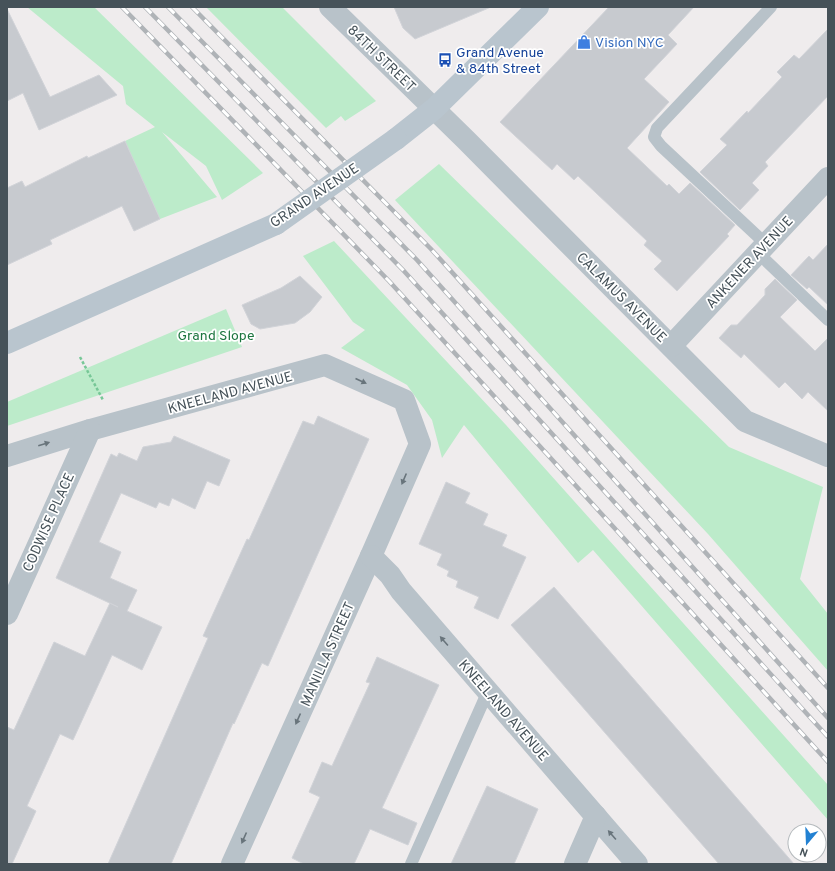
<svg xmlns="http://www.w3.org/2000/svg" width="835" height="871" font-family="Overpass,sans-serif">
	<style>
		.green { fill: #bcebca }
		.building { fill: #c7cacf; stroke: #d1d3d8 }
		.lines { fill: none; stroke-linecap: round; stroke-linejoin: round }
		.path { stroke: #77c797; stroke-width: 2.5; stroke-dasharray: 3 2; stroke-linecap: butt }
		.lane { stroke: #b8c2c9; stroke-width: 12 }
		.street { stroke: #b8c2c9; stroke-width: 22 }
		.secondary { stroke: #b9c5ce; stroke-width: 22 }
		.rail-casing { stroke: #afb3b7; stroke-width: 4.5 }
		.rail { stroke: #fff; stroke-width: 3; stroke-dasharray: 9; stroke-linecap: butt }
		.secondary-bridge { stroke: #b9c5ce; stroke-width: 22 }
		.oneway { fill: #68747b }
		.labels { text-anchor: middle; stroke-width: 3.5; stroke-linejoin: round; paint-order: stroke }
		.shop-label { font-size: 14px; fill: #366cbe; stroke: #fff; text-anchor: start }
		.transit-label { font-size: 14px; fill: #164399; stroke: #fff; text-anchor: start }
		.street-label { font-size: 14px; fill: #465259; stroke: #fff }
		.park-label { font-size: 14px; fill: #1c753f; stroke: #fff }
	</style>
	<rect width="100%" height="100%" fill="#efeced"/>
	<!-- green -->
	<g class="green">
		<polygon points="27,7 94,7 263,173 222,200 206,166 162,132 217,197 160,219 125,141 155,127 126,104 123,86"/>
		<polygon points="206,7 282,7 376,101 345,121 341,116 326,128"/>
		<polygon points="439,164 729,447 823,487 800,579 828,614 828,671 708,534 395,200"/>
		<polygon points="334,241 506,425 828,785 828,820 593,550 578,563 464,425 442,458 432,420 407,385 341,348 365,330 353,322 303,256"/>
		<polygon points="226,309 242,347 7,426 7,402"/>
	</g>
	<!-- building -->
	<g class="building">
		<polygon points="394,7 491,7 415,39 403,28"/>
		<polygon points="609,7 694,7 668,35 677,44 644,79 669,102 627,148 667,186 669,184 679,194 690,183 735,225 727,234 729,236 677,291 654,269 662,261 644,245 647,241 578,176 574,180 557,164 552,170 500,122"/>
		<polygon points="7,9 50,97 99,75 117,95 39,130 23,93 7,101"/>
		<polygon points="828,29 828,96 765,162 768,166 752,183 759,190 740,210 700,172 727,145 720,139 747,111 748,113 782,77 777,72 794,55 799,59"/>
		<polygon points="125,141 160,219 134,231 122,206 50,240 52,244 7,265 7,188 22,181 25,187 87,156 88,158"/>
		<polygon points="828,244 828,305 809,287 807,289 791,275 809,256 813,260"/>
		<polygon points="300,276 322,297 310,312 295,323 260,329 251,324 242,305 281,288"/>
		<polygon points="775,279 797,300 780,317 815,351 828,338 828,411 808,392 802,399 785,382 779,388 744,354 741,358 719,338 731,325 737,325 754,307 765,295 765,289"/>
		<polygon points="318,416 369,439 268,666 262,663 234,724 233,723 171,864 108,864 208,638 203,636 247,539 249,540 303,421 314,425"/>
		<polygon points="174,436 230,460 219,486 207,481 195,509 172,498 169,506 159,502 156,508 121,493 99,542 121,552 110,578 137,590 127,611 162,627 142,670 112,655 73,740 60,734 27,806 36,811 12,864 7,864 7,727 14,730 54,642 85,656 110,603 118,607 56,578 111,454 117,457 119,453 137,461 143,447 171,442"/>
		<polygon points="446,482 470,493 465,503 488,514 483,525 507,535 502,546 526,557 498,619 474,608 479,597 456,587 458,581 447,576 449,571 437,565 442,554 419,544"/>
		<polygon points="554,587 710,767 794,864 719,864 533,650 511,625"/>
		<polygon points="377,657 439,685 382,808 417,823 408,845 370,829 354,864 304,864 292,858 320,797 309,792 322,762 332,766 370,683 366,682"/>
		<polygon points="487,786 538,809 514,864 451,864"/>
	</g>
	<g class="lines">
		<!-- path -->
		<polyline class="path" points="80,357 103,400"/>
		<!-- lane -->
		<g class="lane">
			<polyline points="766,244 661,146 654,137 657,128 771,7"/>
			<polyline points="758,253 828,320"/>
			<polyline points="411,864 488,691"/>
		</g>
		<!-- street -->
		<g class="street">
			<polyline points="330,7 466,140 745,421 828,456"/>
			<polyline points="671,346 828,178"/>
			<polyline points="7,456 90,430 325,365 404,400 420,444 371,556 232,864"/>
			<polyline points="371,556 390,575 401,591 637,864"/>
			<polyline points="7,614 90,430"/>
			<polyline points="575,864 596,816"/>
		</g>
		<!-- secondary -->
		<g class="secondary">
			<polyline points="396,139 434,109 538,7"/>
			<polyline points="7,343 276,224"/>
		</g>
		<defs>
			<g id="rail">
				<polyline points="122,7 389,281 828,762"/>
				<polyline points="145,7 403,270 828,737"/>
				<polyline points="168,7 417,260 828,718"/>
				<polyline points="192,7 431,249 828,688"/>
			</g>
		</defs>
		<!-- rail casing -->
		<use href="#rail" class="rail-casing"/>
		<!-- rail -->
		<use href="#rail" class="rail"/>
		<!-- secondary-bridge -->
		<polyline class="secondary-bridge" points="276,224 396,139"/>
	</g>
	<!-- one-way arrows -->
	<defs><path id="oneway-solid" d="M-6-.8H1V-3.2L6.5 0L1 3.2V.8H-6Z"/></defs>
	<g class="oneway">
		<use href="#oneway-solid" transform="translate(361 381) rotate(24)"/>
		<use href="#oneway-solid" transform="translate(44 444) rotate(-17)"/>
		<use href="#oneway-solid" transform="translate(404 479) rotate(113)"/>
		<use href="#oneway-solid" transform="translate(444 641) rotate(-131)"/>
		<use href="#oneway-solid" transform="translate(298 719) rotate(114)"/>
		<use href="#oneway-solid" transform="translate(612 835) rotate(-131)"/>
		<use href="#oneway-solid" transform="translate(244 838) rotate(114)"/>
	</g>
	<!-- icons -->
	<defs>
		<symbol id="shop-bare" viewBox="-9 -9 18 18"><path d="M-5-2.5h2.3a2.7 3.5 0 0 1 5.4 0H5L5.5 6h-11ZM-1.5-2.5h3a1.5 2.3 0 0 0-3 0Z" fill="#3f7fe0" stroke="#fff" stroke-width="2.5" paint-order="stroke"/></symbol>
		<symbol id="bus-bare" viewBox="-9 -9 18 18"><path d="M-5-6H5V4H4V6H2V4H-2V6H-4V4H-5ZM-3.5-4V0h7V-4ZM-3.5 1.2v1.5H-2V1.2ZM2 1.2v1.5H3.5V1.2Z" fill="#1a4fb4" stroke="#fff" stroke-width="2.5" paint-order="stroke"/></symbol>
	</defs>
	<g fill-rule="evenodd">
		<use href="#shop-bare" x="574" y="32" width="20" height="20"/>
		<use href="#bus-bare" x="435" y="50" width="20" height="20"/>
	</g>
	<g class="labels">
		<!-- shop labels -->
		<g class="shop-label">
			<text x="595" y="47">Vision NYC</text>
		</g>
		<!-- transit labels -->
		<g class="transit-label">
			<text x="456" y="57">Grand Avenue<tspan x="456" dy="16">&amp; 84th Street</tspan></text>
		</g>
		<!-- street labels -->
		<g class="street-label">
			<text transform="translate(382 58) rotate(44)" y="5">84TH STREET</text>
			<text transform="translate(314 195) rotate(-34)" y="5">GRAND AVENUE</text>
			<text transform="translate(749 262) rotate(-47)" y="5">ANKENER AVENUE</text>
			<text transform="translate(622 297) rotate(45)" y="5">CALAMUS AVENUE</text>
			<text transform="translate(230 392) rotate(-15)" y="5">KNEELAND AVENUE</text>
			<text transform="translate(48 522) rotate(-66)" y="5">CODWISE PLACE</text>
			<text transform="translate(327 654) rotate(-66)" y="5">MANILLA STREET</text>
			<text transform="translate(504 710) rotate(49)" y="5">KNEELAND AVENUE</text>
		</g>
		<!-- park labels -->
		<g class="park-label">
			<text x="216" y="340">Grand Slope</text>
		</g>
	</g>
	<!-- border -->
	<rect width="835" height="871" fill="none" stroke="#465259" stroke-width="16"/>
	<!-- north arrow -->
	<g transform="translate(807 843) rotate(199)"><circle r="19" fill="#ffffff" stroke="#b5babd"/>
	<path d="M0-3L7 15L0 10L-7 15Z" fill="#2381d2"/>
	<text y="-6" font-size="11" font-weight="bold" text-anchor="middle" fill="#465259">N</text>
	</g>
</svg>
